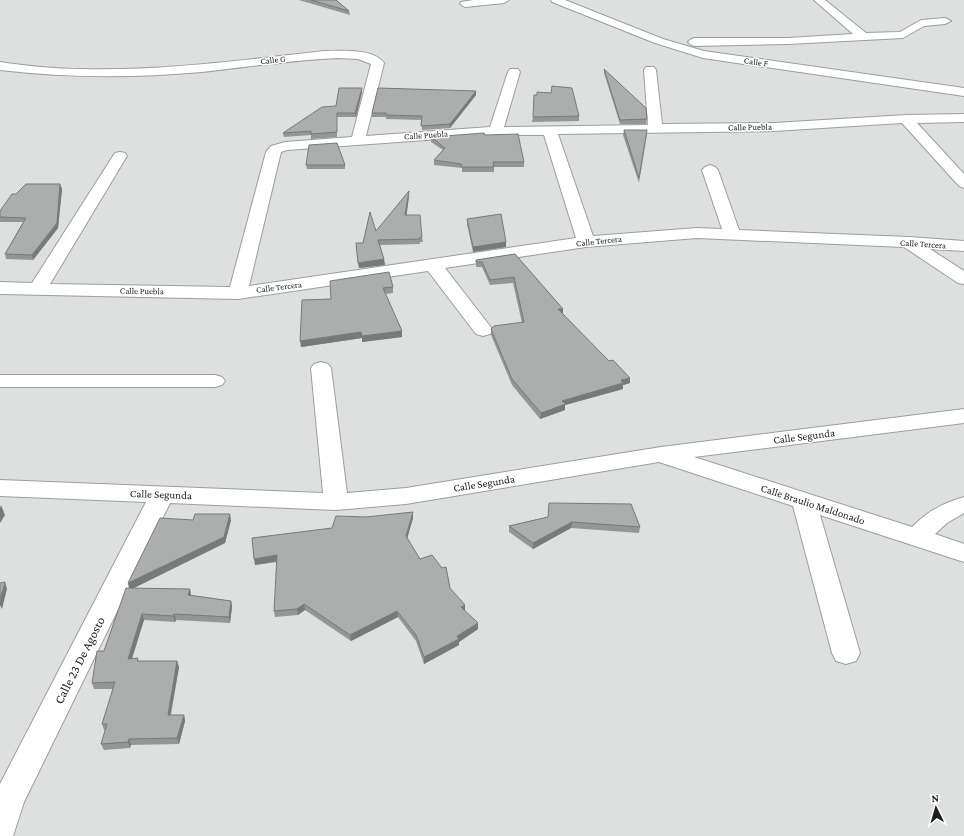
<svg xmlns="http://www.w3.org/2000/svg" width="964" height="836" font-family="'Crimson Pro',serif">
	<style>
		.lines { fill: none; stroke-linecap: round; stroke-linejoin: round }
		.minor-casing { stroke: #9b9e9c; stroke-width: 2 }
		.minor { fill: #fff; fill-rule: evenodd }
		.wall { fill: #939694 }
		.shaded-wall { fill: #787a78 }
		.building { fill: #abaeac; stroke: #787a78 }
		.labels { text-anchor: middle; stroke-width: 3; stroke-linejoin: round; paint-order: stroke }
		.far-street-label { font-size: 9px; fill: #1c1d1c; stroke: #fff }
		.street-label { font-size: 11px; fill: #1c1d1c; stroke: #fff }
		.near-street-label { font-size: 13px; fill: #1c1d1c; stroke: #fff }
	</style>
	<rect width="100%" height="100%" fill="#dde0de"/>
	<g class="lines">
		<defs>
			<g id="minor">
				<polygon points="473,0 509,0 504,3 465,7 460,4 461,2"/>
				<polygon points="551,0 565,0 663,39 704,51 964,88 964,96 703,58 655,43 552,2"/>
				<polygon points="814,0 825,0 866,33 900,32 921,20 945,18 951,21 945,24 924,26 903,38 788,44 694,46 690,44 688,42 690,40 694,38 788,38 853,34"/>
				<path d="M324,51C340,51 374,48 384,63L366,136L490,127L508,72L510,69H518L520,72L504,127L648,125L644,70L646,67H654L656,70L662,124L774,123L906,115L964,114V122L917,123L964,174V188L959,186L902,123L774,131L558,134L593,236L697,228L722,229L702,170L705,167L710,165L715,167L718,170L739,230L909,237L964,241V251L930,249L964,271V284L958,283L904,247L697,238L586,247L445,268L493,330L490,334L483,336L476,334L428,271L238,299L0,294V282L32,283L113,156L115,153L120,152L125,153L127,156L50,284L230,287L266,152L271,146L285,142L352,137L371,64L358,59L338,58C293,60 248,67 202,72C134,78 68,78 0,70V62C27,66 54,69 82,69C163,71 244,60 324,51ZM496,135H544L576,238L249,286L281,152L287,150Z"/>
				<path d="M321,362L328,364L331,368L347,493L406,488L661,447L964,409V423L694,457L912,527C928,511 943,503 964,497V513L947,523L935,534L964,544V562L820,515L860,653L856,661L846,664L836,661L832,653L793,506L659,462L406,504L336,510L170,503L24,802L13,836H0V784L146,502L0,496V480L323,493L311,368L314,364Z"/>
				<polygon points="0,375 215,375 222,377 225,381 222,385 215,387 0,387"/>
			</g>
		</defs>
		<!-- minor casing -->
		<use href="#minor" class="minor-casing"/>
		<!-- minor -->
		<use href="#minor" class="minor"/>
	</g>
	<!-- wall -->
	<g class="wall">
		<polygon points="299,0 336,0 349,11 350,15"/>
		<polygon points="604,69 647,119 646,124 620,124 604,73"/>
		<polygon points="476,91 476,95 450,128 422,130 422,120 386,119 386,117 372,117 372,113"/>
		<polygon points="362,92 356,117 337,117 337,137 311,139 311,135 284,137 283,133"/>
		<polygon points="579,116 579,121 532,122 533,117"/>
		<polygon points="624,130 647,134 639,183 623,135"/>
		<polygon points="485,135 524,162 524,167 494,167 494,172 462,172 462,168 434,165 434,160 443,150 431,142 431,137"/>
		<polygon points="306,165 345,165 345,169 307,169"/>
		<polygon points="60,184 62,189 58,228 33,260 6,259 5,254 23,222 0,222 0,211 16,194"/>
		<polygon points="409,196 406,215 422,237 423,242 420,242 420,244 380,245 385,265 359,268 356,243 363,243 376,231"/>
		<polygon points="467,219 506,242 506,247 473,252 467,224"/>
		<polygon points="515,254 563,309 563,314 630,383 623,385 623,389 565,405 565,410 540,419 512,385 491,335 491,329 522,323 513,283 490,285 482,267 476,267 476,260"/>
		<polygon points="330,281 393,287 393,293 385,294 402,331 402,337 362,342 362,338 301,347 331,299"/>
		<polygon points="548,517 640,527 639,533 571,528 533,549 509,532 509,526"/>
		<polygon points="413,518 407,539 420,559 450,588 465,611 478,623 478,629 459,642 459,645 424,664 416,641 398,617 351,641 305,610 298,615 275,617 274,611 277,562 255,565"/>
		<polygon points="193,520 231,520 225,543 131,589 190,589 191,595 231,601 232,607 230,623 176,620 175,622 144,620 132,658 139,661 177,661 179,667 171,715 184,715 185,721 179,744 131,745 130,748 104,750 101,744 105,730 104,730 102,724 113,689 94,689 92,683 129,589 128,583"/>
	</g>
	<!-- shaded-wall -->
	<g class="shaded-wall">
		<polygon points="362,88 362,92 356,117 355,113"/>
		<polygon points="476,91 476,95 450,128 450,124"/>
		<polygon points="60,184 62,189 58,228 33,260 32,255"/>
		<polygon points="409,191 409,196 406,220 405,215"/>
		<polygon points="506,242 506,247 473,252 473,247"/>
		<polygon points="384,259 385,265 359,268 358,263"/>
		<polygon points="558,309 563,309 563,314"/>
		<polygon points="402,331 402,337 362,342 362,338 301,347 300,341 361,332"/>
		<polygon points="630,378 630,383 623,385 623,389 565,405 565,410 540,419 541,413 562,401 621,380"/>
		<polygon points="1,505 5,515 0,523 0,508"/>
		<polygon points="413,512 413,518 406,542 406,536"/>
		<polygon points="230,514 231,520 225,543 130,590 128,583"/>
		<polygon points="572,522 571,528 533,549 533,543"/>
		<polygon points="277,555 278,561 255,565 254,559"/>
		<polygon points="5,582 7,589 2,609 0,605 0,600"/>
		<polygon points="190,589 191,596 188,595"/>
		<polygon points="231,601 232,607 230,623 229,617"/>
		<polygon points="304,604 305,610 298,615 297,609"/>
		<polygon points="465,605 465,611 461,614 461,607"/>
		<polygon points="397,611 398,617 351,641 350,635"/>
		<polygon points="142,614 144,620 130,665 128,659"/>
		<polygon points="174,614 176,620 175,622 173,616"/>
		<polygon points="478,623 478,629 459,642 459,645 424,664 424,657"/>
		<polygon points="177,661 179,667 169,721 168,715"/>
		<polygon points="184,715 185,721 179,744 177,738"/>
		<polygon points="129,739 131,745 130,748 128,742"/>
	</g>
	<!-- building -->
	<g class="building">
		<polygon points="311,0 336,0 349,11"/>
		<polygon points="604,69 646,108 647,119 620,120"/>
		<polygon points="552,86 572,88 579,116 533,117 534,95 537,95 537,92 551,93"/>
		<polygon points="339,88 362,88 355,113 337,113 337,132 311,134 311,131 283,133 322,107 336,106"/>
		<polygon points="378,88 476,91 450,124 421,126 422,116 386,115 386,113 372,113"/>
		<polygon points="624,130 647,130 639,178"/>
		<polygon points="484,133 485,135 518,134 524,162 493,162 494,167 462,167 461,164 434,160 445,148 431,137"/>
		<polygon points="337,143 345,165 306,165 309,145"/>
		<polygon points="26,184 60,184 57,223 32,255 5,254 26,218 0,217 0,211 12,194 16,194"/>
		<polygon points="409,191 405,215 420,215 422,237 420,237 420,239 378,240 384,259 358,263 356,243 363,243 370,212 376,231"/>
		<polygon points="501,214 506,242 473,247 467,219"/>
		<polygon points="515,254 563,309 558,309 609,361 613,360 630,378 621,380 623,383 562,401 566,404 541,413 512,379 491,329 494,326 524,322 514,277 490,280 482,262 476,262 476,260"/>
		<polygon points="389,272 393,287 383,288 402,331 362,336 361,332 300,341 302,300 331,299 330,281"/>
		<polygon points="549,503 631,504 640,527 572,522 533,543 509,526 548,517"/>
		<polygon points="413,512 406,536 420,559 432,555 442,568 446,567 450,588 465,605 461,607 478,623 457,636 459,639 424,657 416,635 397,611 350,635 304,604 297,609 274,611 277,555 254,559 252,538 332,528 336,516 366,517"/>
		<polygon points="195,514 230,514 224,537 128,583 160,518 193,520"/>
		<polygon points="5,582 0,600 0,583"/>
		<polygon points="126,588 190,589 188,595 231,601 229,617 174,614 173,616 142,614 128,659 138,658 137,661 177,661 168,715 184,715 177,738 129,739 128,742 101,744 107,724 102,724 115,682 92,683 97,651 104,651"/>
	</g>
	<g class="labels">
		<!-- far-street labels -->
		<g class="far-street-label">
			<text transform="translate(273 60) rotate(-6)" y="3">Calle G</text>
			<text transform="translate(756 62) rotate(8)" y="3">Calle F</text>
			<text transform="translate(750 127) rotate(-1)" y="3">Calle Puebla</text>
			<text transform="translate(426 135) rotate(-4)" y="3">Calle Puebla</text>
			<text transform="translate(599 241) rotate(-6)" y="3">Calle Tercera</text>
			<text transform="translate(923 244) rotate(4)" y="3">Calle Tercera</text>
			<text transform="translate(279 287) rotate(-7)" y="3">Calle Tercera</text>
			<text transform="translate(142 291) rotate(1)" y="3">Calle Puebla</text>
		</g>
		<!-- street labels -->
		<g class="street-label">
			<text transform="translate(804 436) rotate(-7)" y="4">Calle Segunda</text>
			<text transform="translate(484 483) rotate(-9)" y="4">Calle Segunda</text>
			<text transform="translate(161 494) rotate(2)" y="4">Calle Segunda</text>
			<text transform="translate(813 504) rotate(18)" y="4">Calle Braulio Maldonado</text>
		</g>
		<!-- near-street labels -->
		<g class="near-street-label">
			<text transform="translate(79 660) rotate(-63)" y="5">Calle 23 De Agosto</text>
		</g>
	</g>
	<!-- north arrow -->
	<g transform="translate(936 808) rotate(355)" stroke="#ffffff" stroke-width="3" paint-order="stroke">
	<path d="M0-3L7 15L0 10L-7 15Z" fill="#1c1d1c"/>
	<text y="-6" font-size="11" font-weight="bold" text-anchor="middle" fill="#1c1d1c">N</text>
	</g>
</svg>
